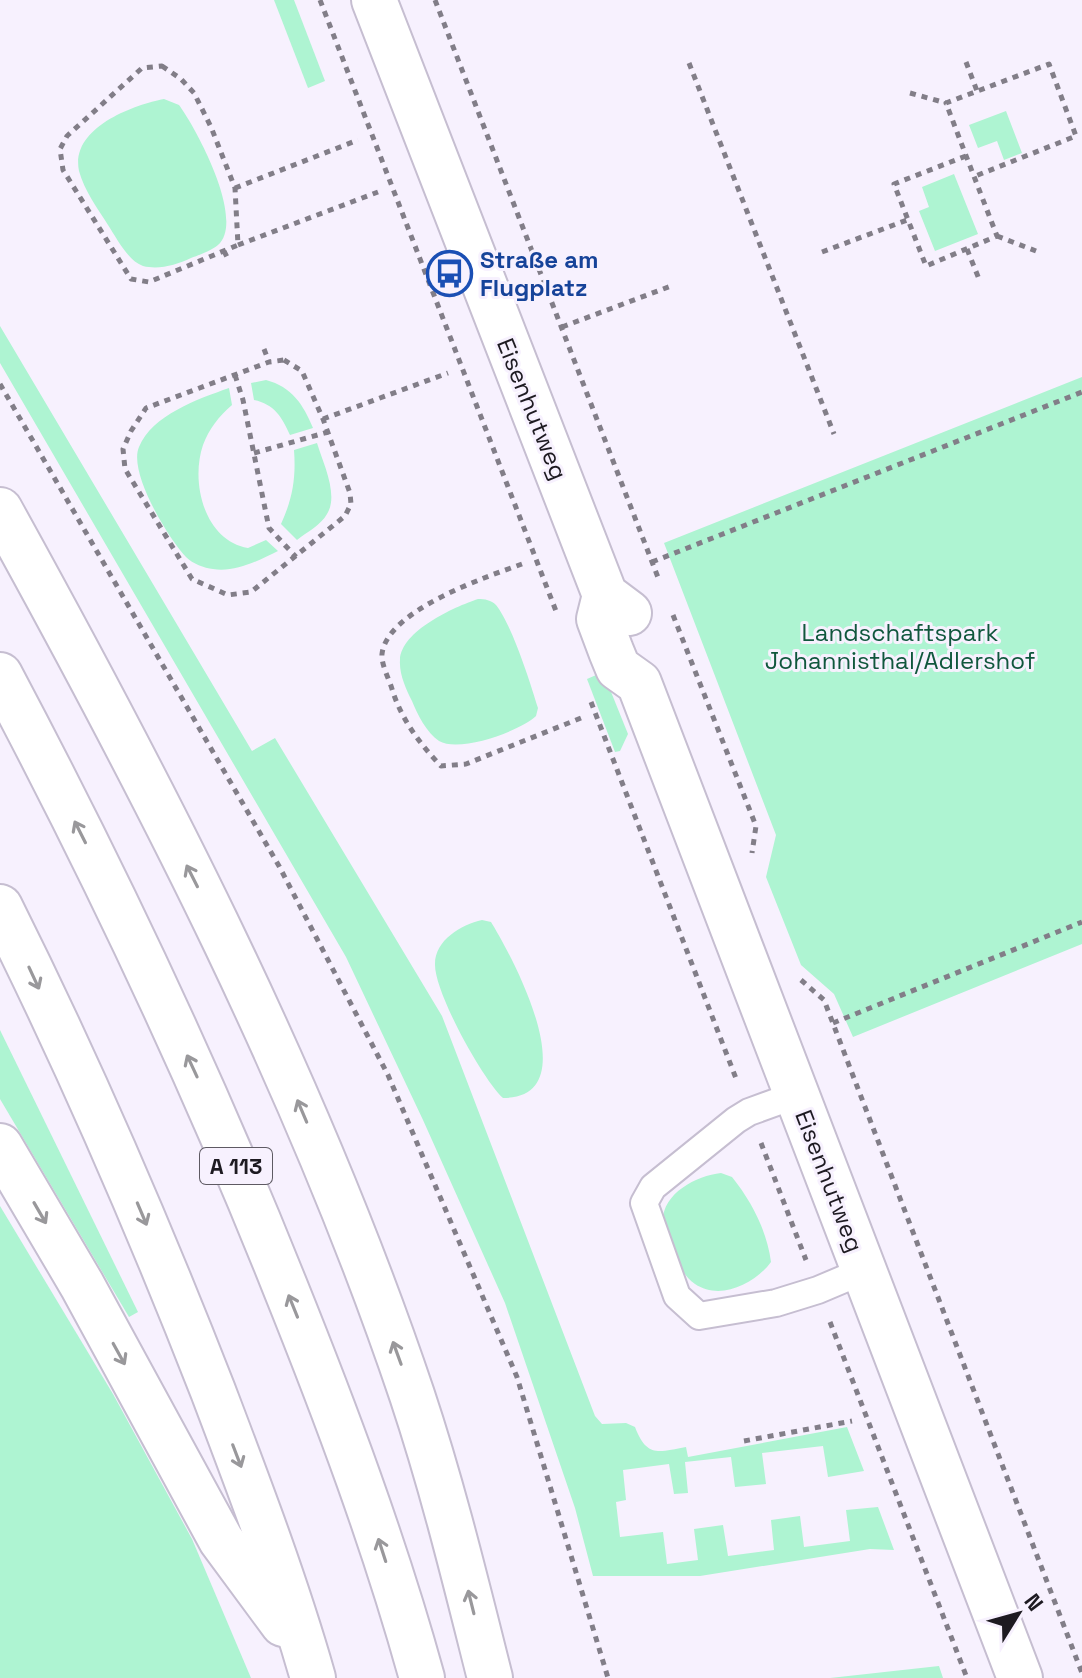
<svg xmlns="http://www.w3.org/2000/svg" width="1082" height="1678" font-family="'Space Grotesk',sans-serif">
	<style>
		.green { fill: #aef4d2 }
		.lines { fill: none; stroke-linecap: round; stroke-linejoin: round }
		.service-casing { stroke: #c6bed1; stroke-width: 30 }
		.tertiary-casing { stroke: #c6bed1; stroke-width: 48 }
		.motorway-casing { stroke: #c6bed1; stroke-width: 48 }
		.path { stroke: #827e88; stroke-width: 5; stroke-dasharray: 6 6; stroke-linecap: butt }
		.service { stroke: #fff; stroke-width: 26 }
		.tertiary { stroke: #fff; stroke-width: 44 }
		.motorway { stroke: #fff; stroke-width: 44 }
		.oneway { stroke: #99989b }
		.labels { text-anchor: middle; stroke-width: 6; stroke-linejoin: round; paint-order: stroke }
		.shield { fill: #f7f1fe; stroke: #5e5a63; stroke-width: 2 }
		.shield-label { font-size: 22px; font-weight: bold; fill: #1d1a21 }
		.transit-label { font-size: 24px; font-weight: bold; fill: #164399; stroke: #f7f1fe; text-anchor: start }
		.street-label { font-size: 24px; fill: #1d1a21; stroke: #f7f1fe }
		.park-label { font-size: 24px; fill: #10573d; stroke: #f7f1fe }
	</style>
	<rect width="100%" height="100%" fill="#f7f1fe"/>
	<!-- green -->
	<g class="green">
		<polygon points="274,0 294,0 325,81 308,88"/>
		<path d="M164,99L179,105C196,128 246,220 218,245C211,251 199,255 191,258C176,265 159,270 143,266C128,261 116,237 108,225C98,209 84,190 79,171C70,128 133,105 164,99Z"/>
		<polygon points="1006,111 1022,153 1004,160 997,141 978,148 969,125"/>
		<polygon points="954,174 978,234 935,251 919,211 929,207 922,187"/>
		<path d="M0,326L252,751L275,738L442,1016L595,1416L602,1424L626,1423L635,1427C647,1458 658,1452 686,1447L688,1457L847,1427L864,1471L828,1477L823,1446L762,1453L766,1484L735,1487L731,1457L685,1462L688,1493L674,1494L669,1464L623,1470L626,1500L616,1502L620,1537L663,1532L667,1564L698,1560L694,1529L723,1525L728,1556L774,1550L771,1520L800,1516L804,1547L850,1541L846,1510L878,1507L894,1550L870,1549L700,1576H593L575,1508L505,1303L423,1120L346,957L0,363Z"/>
		<polygon points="1082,377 1082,944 853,1037 834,994 801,965 766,877 776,835 664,543"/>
		<path d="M266,380C292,387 303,404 313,428L290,435C282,417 274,404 254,400L251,383Z"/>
		<path d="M229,388L232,405C219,416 209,429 203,445C190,483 205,541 248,548L266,540L278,551C260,560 234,573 213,569C204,568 193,564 186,557C168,538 128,472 139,447C152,415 198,399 229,388Z"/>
		<path d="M317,443C323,463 339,495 327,514C321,525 307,532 297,540L281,524C293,498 296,477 294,450Z"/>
		<path d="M478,599C485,599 491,600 496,605C512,625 530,682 538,708L536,716C520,731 460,753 439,741C427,733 417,714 412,701C406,689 399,674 400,660C401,631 454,607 478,599Z"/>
		<polygon points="603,672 628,734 620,751 615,752 587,679"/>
		<path d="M482,920L491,922C512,956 589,1098 503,1098C483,1080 434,992 435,964C435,940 461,925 482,920Z"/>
		<polygon points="0,1030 138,1312 129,1317 0,1099"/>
		<path d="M721,1173L732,1177C752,1202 767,1231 771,1262C755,1284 720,1301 695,1284C684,1277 677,1261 672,1248C669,1242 663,1233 663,1226C659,1195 695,1176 721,1173Z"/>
		<polygon points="0,1206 113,1394 192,1539 251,1678 0,1678"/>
		<polygon points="939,1666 943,1678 830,1678"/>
	</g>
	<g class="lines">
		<defs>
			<polyline id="service" points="796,1095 749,1112 736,1120 653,1187 644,1203 677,1296 699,1316 776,1303 818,1290 863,1271"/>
			<g id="tertiary">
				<polyline points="374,0 605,595 629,613"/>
				<polyline points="605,595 599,619 611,651 618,668 639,683 1020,1678"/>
			</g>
			<g id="motorway">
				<path d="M0,510C157,794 308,1086 412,1395C443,1488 466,1583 490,1678"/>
				<path d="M0,675C105,873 201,1076 284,1284C336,1413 385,1544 422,1678"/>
				<path d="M0,907C79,1065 149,1227 213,1391C249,1486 285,1580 313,1678"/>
				<polyline points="0,1146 82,1285 221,1540 283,1624"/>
			</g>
		</defs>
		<!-- service casing -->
		<use href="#service" class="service-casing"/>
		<!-- tertiary casing -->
		<use href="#tertiary" class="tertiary-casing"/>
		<!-- motorway casing -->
		<use href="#motorway" class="motorway-casing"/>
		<!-- path -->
		<g class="path">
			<polyline points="320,0 556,611"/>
			<polyline points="435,0 659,580"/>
			<polyline points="966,62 977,91"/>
			<polyline points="689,63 834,434"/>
			<polygon points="162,66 181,79 194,93 211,127 235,188 238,245 149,282 131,279 63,170 60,149 67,136 142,68"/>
			<polyline points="910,93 946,103"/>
			<path d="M966,156L894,184L926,266L997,236C980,192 963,148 946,103L1049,64L1076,136L973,177"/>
			<polyline points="235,188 358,140"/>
			<polyline points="997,236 1036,251"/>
			<polyline points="238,245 378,192"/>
			<polyline points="967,249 979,279"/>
			<polyline points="224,251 229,261"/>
			<polyline points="822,252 907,220"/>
			<polyline points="562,327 671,286"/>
			<polyline points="264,349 269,362"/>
			<polygon points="284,360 302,371 323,419 350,493 351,504 345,516 251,592 228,595 192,579 125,469 123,449 131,431 146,408 269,362"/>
			<polyline points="235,375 243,400 269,528 296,557"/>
			<polyline points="0,384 279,866 388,1075 517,1377 608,1678"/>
			<polyline points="323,419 448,373"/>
			<polyline points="254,453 328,432"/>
			<polyline points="652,562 1082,392"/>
			<path d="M522,564C486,577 387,610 382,654C381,664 389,679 392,689C401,719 420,744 441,766L466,764L581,718"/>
			<polyline points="673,615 756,826 752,853"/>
			<polyline points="591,702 737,1081"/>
			<polyline points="801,980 824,1000 1082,1673"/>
			<polyline points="833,1023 1082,922"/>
			<polyline points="761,1143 806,1260"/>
			<polyline points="830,1322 967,1678"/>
			<polyline points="744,1441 852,1421"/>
		</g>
		<!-- service -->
		<use href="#service" class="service"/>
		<!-- tertiary -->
		<use href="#tertiary" class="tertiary"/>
		<!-- motorway -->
		<use href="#motorway" class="motorway"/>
	</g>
	<!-- one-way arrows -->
	<defs><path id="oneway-shaft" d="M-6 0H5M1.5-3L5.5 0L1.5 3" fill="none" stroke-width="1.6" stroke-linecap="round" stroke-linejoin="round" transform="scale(2)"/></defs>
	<g class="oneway">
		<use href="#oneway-shaft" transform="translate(80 832) rotate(-117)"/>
		<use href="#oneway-shaft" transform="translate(192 876) rotate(-117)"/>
		<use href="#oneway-shaft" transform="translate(34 978) rotate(65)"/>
		<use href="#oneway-shaft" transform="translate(192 1066) rotate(-115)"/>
		<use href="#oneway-shaft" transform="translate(302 1111) rotate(-113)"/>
		<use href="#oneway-shaft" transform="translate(40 1213) rotate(60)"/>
		<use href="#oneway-shaft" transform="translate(142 1214) rotate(67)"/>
		<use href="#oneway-shaft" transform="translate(293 1306) rotate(-112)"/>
		<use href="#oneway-shaft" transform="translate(397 1353) rotate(-110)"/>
		<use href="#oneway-shaft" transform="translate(119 1354) rotate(61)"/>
		<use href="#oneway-shaft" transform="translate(237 1456) rotate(69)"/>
		<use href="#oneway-shaft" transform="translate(382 1550) rotate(-108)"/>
		<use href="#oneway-shaft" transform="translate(471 1602) rotate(-104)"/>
	</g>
	<!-- icons -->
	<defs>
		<symbol id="bus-ring" viewBox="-11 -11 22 22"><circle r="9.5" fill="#f7f1fe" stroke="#1a4fb4" stroke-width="1.5"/><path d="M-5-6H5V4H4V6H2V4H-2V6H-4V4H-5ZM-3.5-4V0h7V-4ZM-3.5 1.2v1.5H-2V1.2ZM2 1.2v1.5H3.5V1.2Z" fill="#1a4fb4"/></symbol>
	</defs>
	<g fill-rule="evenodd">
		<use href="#bus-ring" x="424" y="248" width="51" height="51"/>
	</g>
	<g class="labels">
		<!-- shield labels -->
		<rect class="shield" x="200" y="1148" width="72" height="36" rx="6"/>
		<g class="shield-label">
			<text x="236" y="1174">A 113</text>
		</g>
		<!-- transit labels -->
		<g class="transit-label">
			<text x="480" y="268">Straße am<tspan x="480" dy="28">Flugplatz</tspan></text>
		</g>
		<!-- street labels -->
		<g class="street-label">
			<text transform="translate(532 409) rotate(68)" y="8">Eisenhutweg</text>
			<text transform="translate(829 1181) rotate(69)" y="8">Eisenhutweg</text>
		</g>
		<!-- park labels -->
		<g class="park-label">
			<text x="900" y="641">Landschaftspark<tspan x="900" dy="28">Johannisthal/Adlershof</tspan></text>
		</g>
	</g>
	<!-- north arrow -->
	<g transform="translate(1018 1614) rotate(53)" stroke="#f7f1fe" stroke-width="6" paint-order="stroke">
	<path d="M0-6L14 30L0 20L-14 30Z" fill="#1d1a21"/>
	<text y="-12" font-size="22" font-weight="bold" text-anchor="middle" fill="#1d1a21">N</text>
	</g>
</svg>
